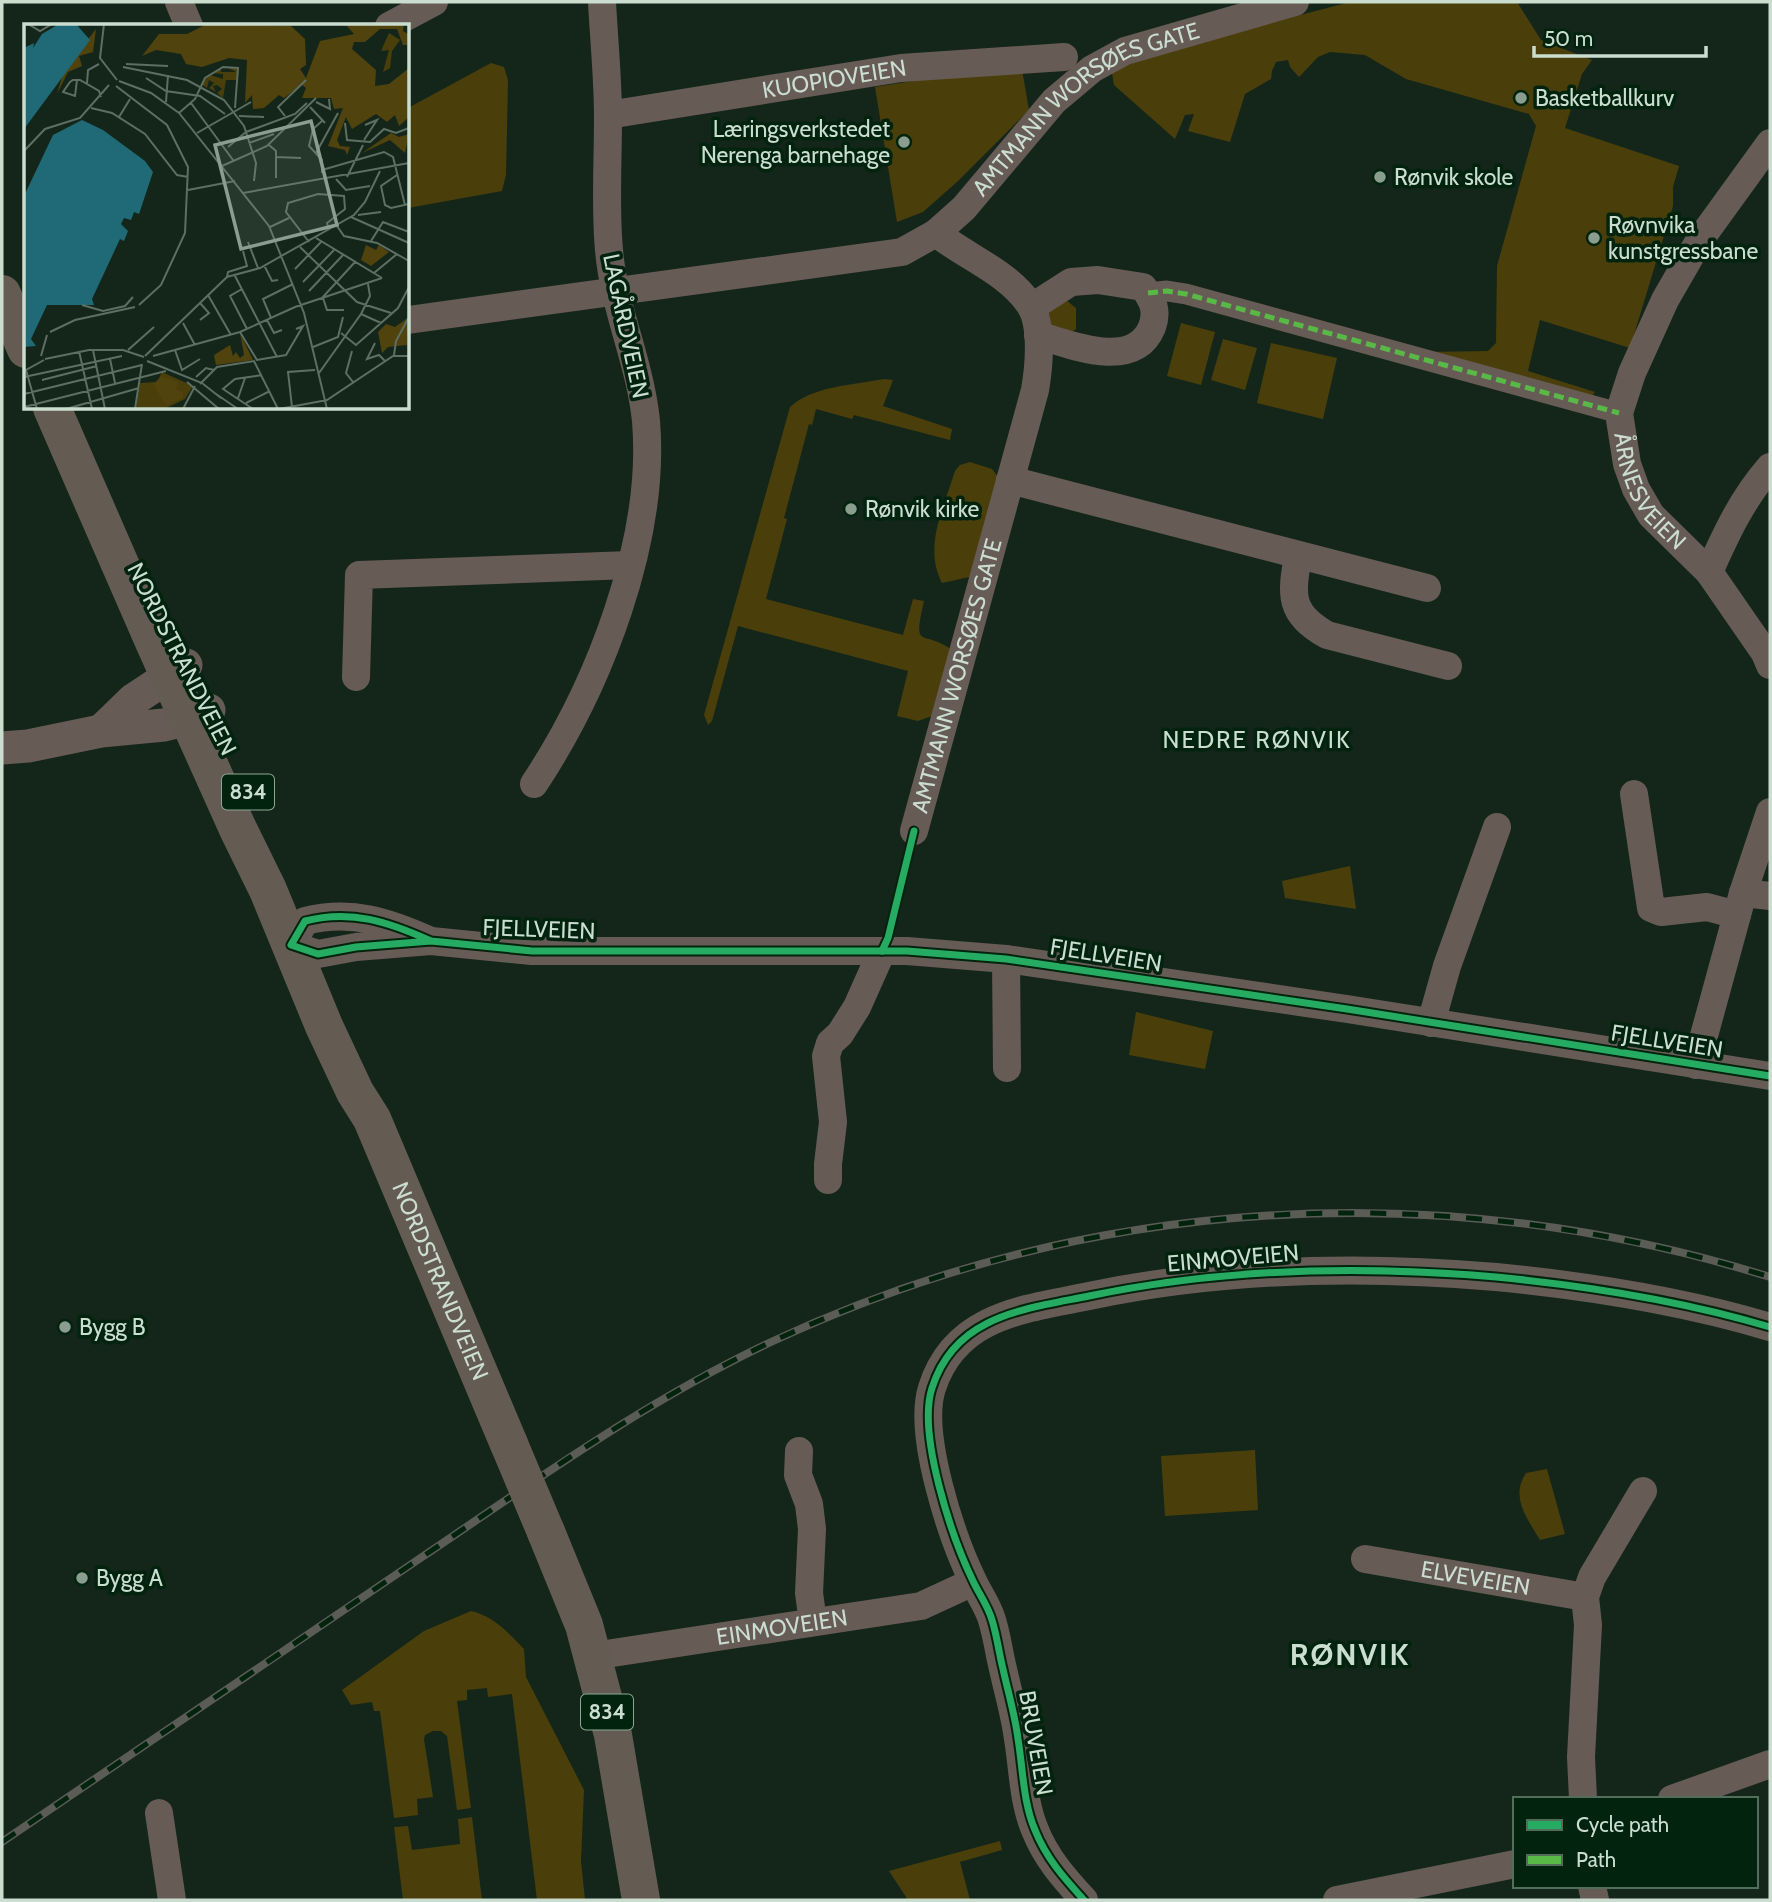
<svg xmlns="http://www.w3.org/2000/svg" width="1772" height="1902" font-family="Cabin,sans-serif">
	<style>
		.green { fill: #4a3f0b }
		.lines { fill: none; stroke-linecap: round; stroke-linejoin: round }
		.pedestrian { stroke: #675b56; stroke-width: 21 }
		.minor { stroke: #675b56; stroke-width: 28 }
		.tertiary { stroke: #675b56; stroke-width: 33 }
		.primary { stroke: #645b53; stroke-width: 38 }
		.rail-casing { stroke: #5a5c55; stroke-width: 8 }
		.rail { stroke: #02240f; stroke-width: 5; stroke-dasharray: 16; stroke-linecap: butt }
		.primary-bridge { stroke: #645b53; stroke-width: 38 }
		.quiet { stroke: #58b947; stroke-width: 5; stroke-dasharray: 10 5; stroke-linecap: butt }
		.cycleway-casing { stroke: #02240f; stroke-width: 11 }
		.cycleway { stroke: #26ab63; stroke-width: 7 }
		.poi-dot { fill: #8a9d8f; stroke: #02240f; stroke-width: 2.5 }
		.labels { text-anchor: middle; stroke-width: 7; stroke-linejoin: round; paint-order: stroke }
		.shield { fill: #02240f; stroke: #8ea695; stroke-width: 2 }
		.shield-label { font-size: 21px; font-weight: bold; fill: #caddce }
		.street-label { font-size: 23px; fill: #caddce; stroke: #02240f }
		.poi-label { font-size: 23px; fill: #caddce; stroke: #02240f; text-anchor: start }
		.neighbourhood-label { font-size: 24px; letter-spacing: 2px; fill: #caddce; stroke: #02240f }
		.district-label { font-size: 30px; font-weight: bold; letter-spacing: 2px; fill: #caddce; stroke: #02240f }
		.inset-river { fill: none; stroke: #1f6a76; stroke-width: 3.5 }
		.inset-road { fill: none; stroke: #5d6f62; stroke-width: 2 }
		.view { fill: #8a9d8f; fill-opacity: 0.15; stroke: #8a9d8f; stroke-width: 3.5 }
		.inset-edge { fill: none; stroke: #caddce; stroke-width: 3.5 }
	</style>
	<rect width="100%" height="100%" fill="#14261a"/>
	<!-- green -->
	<g class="green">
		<polygon points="1350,2 1517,2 1541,40 1592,60 1582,74 1565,128 1679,166 1673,187 1673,206 1630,348 1540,320 1528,371 1595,392 1589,400 1423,352 1488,351 1496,343 1497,266 1536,126 1529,114 1406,79 1365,55 1330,52 1318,57 1299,77 1290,67 1288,60 1276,62 1272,71 1271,79 1245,94 1230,142 1188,131 1194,114 1185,115 1175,139 1114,85 1112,73 1124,66 1186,45"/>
		<polygon points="491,63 504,67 508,80 506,175 502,191 408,208 408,108"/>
		<polygon points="1021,64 1029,110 958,181 923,212 897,222 875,87"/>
		<polygon points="1067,301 1076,308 1076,329 1067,335 1051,330 1046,312"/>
		<polygon points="1181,323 1215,332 1201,385 1167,376"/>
		<polygon points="1223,339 1257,348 1245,390 1211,380"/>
		<polygon points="1271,343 1337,358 1323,419 1257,403"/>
		<path d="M884,379L893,380L883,406L952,429L950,440L854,415L852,419L816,409L812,425L809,424L784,518L787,519L766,599L903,635L913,599L924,601C912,653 923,628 952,650L932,716L918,721L897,716L908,671L738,626L712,721L708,725L704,715L790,407C813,386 853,385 884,379Z"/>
		<path d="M970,462L992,469L1000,480L974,576L942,583C923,547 944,507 955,471L960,465Z"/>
		<polygon points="1350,866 1356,909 1285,898 1282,881"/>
		<polygon points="1136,1012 1213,1031 1205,1069 1129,1055"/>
		<polygon points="1255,1450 1258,1510 1165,1516 1161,1456"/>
		<path d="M1547,1469L1565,1534L1540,1540C1527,1518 1510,1498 1526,1473Z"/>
		<path d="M471,1611C493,1616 508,1632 524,1649L526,1677L584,1790L581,1861L585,1900H537L512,1694L488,1697L487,1688L467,1690V1700L457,1701L471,1808L457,1810L447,1736L441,1731H433L425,1735L424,1739L433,1797L417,1799L418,1815L394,1818L380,1711H374L372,1702L351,1705L342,1690L424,1631Z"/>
		<polygon points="472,1817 482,1900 403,1900 394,1827 408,1826 412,1850 460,1844 458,1819"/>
		<polygon points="1000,1841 1002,1850 960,1862 970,1900 908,1900 889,1871"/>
	</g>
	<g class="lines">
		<!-- pedestrian -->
		<polyline class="pedestrian" points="1148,293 1167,291 1186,294 1619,413"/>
		<!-- minor -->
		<g class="minor">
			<polyline points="179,2 189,26"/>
			<polyline points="389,26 434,2"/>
			<path id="s1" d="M608,115L901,68L1064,57"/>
			<path id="s2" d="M1770,143L1699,241L1665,300L1632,373L1619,413L1627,464L1636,489L1651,515L1709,572L1765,653L1770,665"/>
			<path d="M1032,307L1071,282L1098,280L1143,287C1153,300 1158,311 1152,327C1134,371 1071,345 1038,335"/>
			<path id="s3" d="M408,320L902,252L936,233L964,208L1054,101L1092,69L1125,51L1295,2"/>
			<polyline points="1010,480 1427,588"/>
			<path d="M1298,556C1291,596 1289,613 1327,635L1448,666"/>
			<path d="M1709,572C1726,534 1742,499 1770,467"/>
			<polyline points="356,677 359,575 630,565"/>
			<path d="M534,784C599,686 656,540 646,421C640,362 614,309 609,250C605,207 608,162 608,118C608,79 604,40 602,2"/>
			<polyline points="1634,794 1651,908 1661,912 1707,907 1737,915"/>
			<path id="s4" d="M914,831L1035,390C1039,367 1043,325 1030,305C1008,272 966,257 936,233"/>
			<polyline points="1743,893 1770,896"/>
			<path d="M431,941C389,922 351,909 305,921L291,945L318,954L356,947L431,941L532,951H907L1006,959L1347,1009L1770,1076"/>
			<polyline points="1006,959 1007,1068"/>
			<polyline points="1431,1023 1447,966 1497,827"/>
			<polyline points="1696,1065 1743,893 1770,812"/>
			<polyline points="828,1180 828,1164 833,1122 826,1056 830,1043 840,1034 857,1007 882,951"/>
			<polyline points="799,1451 798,1475 809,1504 812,1529 809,1593 813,1622"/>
			<path id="s5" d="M1365,1559L1585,1597"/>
			<path id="s6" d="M593,1656L921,1606L973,1582"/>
			<polyline points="1583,1799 1581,1757 1588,1625 1585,1597 1592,1577 1643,1491"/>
			<polyline points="1672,1799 1770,1764"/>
			<polyline points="159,1813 172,1900"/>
			<polyline points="1592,1886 1595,1900"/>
			<path d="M1084,1900C1064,1878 1046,1858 1035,1830C1023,1802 1023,1769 1018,1739C1015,1715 1008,1692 1003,1669C999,1653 997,1636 992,1620C988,1606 979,1594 973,1581C952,1538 917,1434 932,1388C955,1315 1025,1309 1089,1296C1223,1268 1359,1265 1496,1277C1589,1286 1680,1300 1770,1327"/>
			<polyline points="1337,1900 1515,1864"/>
		</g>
		<!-- tertiary -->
		<g class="tertiary">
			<polyline points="101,731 133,700 186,665"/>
			<polyline points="2,748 28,746 101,731 164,725 188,719 209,710"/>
		</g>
		<!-- primary -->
		<g class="primary">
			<polyline points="2,294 26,349"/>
			<path id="s7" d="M52,408L154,642L238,829L268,890L324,1026L355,1092L372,1119L509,1444"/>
			<polyline points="546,1532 584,1625 613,1735 641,1900"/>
		</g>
		<defs>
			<path id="rail" d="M2,1842C142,1747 282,1652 422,1557C535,1481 647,1400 771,1342C1087,1195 1438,1174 1770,1277"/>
		</defs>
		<!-- rail casing -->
		<use href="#rail" class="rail-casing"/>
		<!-- rail -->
		<use href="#rail" class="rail"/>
		<!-- primary-bridge -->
		<polyline class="primary-bridge" points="509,1444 546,1532"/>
		<!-- quiet -->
		<polyline class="quiet" points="1148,293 1167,291 1186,294 1619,413"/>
		<defs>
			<g id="cycleway">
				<path d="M431,941C389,922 351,909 305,921L291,945L318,954L356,947L431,941L532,951H907L1006,959L1347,1009L1770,1076"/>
				<polyline points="882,951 888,938 914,831"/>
				<path d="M1084,1900C1064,1878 1046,1858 1035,1830C1023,1802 1023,1769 1018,1739C1015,1715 1008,1692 1003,1669C999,1653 997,1636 992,1620C988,1606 979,1594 973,1581C952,1538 917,1434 932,1388C955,1315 1025,1309 1089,1296C1223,1268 1359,1265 1496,1277C1589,1286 1680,1300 1770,1327"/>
			</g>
		</defs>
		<!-- cycleway casing -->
		<use href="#cycleway" class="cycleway-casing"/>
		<!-- cycleway -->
		<use href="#cycleway" class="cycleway"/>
	</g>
	<!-- markers -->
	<g class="poi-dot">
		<circle cx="1521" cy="98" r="7"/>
		<circle cx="904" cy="142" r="7"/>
		<circle cx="1380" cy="177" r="7"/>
		<circle cx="1594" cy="238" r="7"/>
		<circle cx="851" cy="509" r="7"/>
		<circle cx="65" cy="1327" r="7"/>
		<circle cx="82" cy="1578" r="7"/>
	</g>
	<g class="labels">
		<!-- shield labels -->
		<g class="shield">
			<rect x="222" y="774.5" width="52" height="35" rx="5"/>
			<rect x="581" y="1694.5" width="52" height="35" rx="5"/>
		</g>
		<g class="shield-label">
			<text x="248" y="799">834</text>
			<text x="607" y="1719">834</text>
		</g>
		<!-- street labels -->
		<g class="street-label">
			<text dy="8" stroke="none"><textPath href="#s1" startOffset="229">KUOPIOVEIEN</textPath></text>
			<text dy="8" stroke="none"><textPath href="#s3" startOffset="737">AMTMANN WORSØES GATE</textPath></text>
			<text transform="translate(626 326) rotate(78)" y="8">LAGÅRDVEIEN</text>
			<text dy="8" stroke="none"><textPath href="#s2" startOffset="397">ÅRNESVEIEN</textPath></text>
			<text transform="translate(182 659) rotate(63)" y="8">NORDSTRANDVEIEN</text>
			<text dy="8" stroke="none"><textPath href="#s4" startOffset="161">AMTMANN WORSØES GATE</textPath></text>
			<text transform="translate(539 929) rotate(2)" y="8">FJELLVEIEN</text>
			<text transform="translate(1106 955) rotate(9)" y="8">FJELLVEIEN</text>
			<text transform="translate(1667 1041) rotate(9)" y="8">FJELLVEIEN</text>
			<text transform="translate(1233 1258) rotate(-5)" y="8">EINMOVEIEN</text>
			<text dy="8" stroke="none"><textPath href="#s7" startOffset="956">NORDSTRANDVEIEN</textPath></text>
			<text dy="8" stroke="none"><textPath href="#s5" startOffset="112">ELVEVEIEN</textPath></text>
			<text dy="8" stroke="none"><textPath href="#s6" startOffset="191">EINMOVEIEN</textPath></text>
			<text transform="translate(1036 1743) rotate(80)" y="8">BRUVEIEN</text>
		</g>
		<!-- poi labels -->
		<g class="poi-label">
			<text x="1535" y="106">Basketballkurv</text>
			<text x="890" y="137" text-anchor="end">Læringsverkstedet<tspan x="890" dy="26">Nerenga barnehage</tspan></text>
			<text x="1394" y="185">Rønvik skole</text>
			<text x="1608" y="233">Røvnvika<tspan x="1608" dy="26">kunstgressbane</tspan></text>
			<text x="865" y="517">Rønvik kirke</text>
			<text x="79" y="1335">Bygg B</text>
			<text x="96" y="1586">Bygg A</text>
		</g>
		<!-- neighbourhood labels -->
		<g class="neighbourhood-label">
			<text x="1257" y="748">NEDRE RØNVIK</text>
		</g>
		<!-- district labels -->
		<g class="district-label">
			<text x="1350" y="1665">RØNVIK</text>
		</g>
	</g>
	<!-- overview -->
	<g transform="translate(24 24)">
		<rect width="385" height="385" fill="#14261a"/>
		<path d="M365,9L376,16L368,27L366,44L359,48L365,26L357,27ZM202,43L213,44V56H202L199,74L193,69L198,65L193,61L189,62L192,68L185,64L190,59L185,56L183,64L177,60L186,51L199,55V50L189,49L197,44V48H212ZM138,348L169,362L161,375L140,385H112L116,359L133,358Z" fill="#4a3f0b"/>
		<path d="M183,0L267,2L281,15L282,41L276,45L282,54L296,17L330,10L321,0H380L379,7L384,10L385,7L383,21H379L373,5H356L341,18H330L328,25L352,46L351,62L365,60L385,44V93L375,102L371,91L363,98L352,90L328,105L322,93L313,116L316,122L326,123L323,131L321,126L304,122L319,84L310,85L307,74H278L282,64L278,61L260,74L255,71L240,84L229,85L228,71L221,79L223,36L205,34L178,43L162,40L157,30L132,26L118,32L135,10H163ZM72,5L69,28L55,32L58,42L44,48L33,70L40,46ZM367,109L375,113L385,110L381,129L366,116L338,129ZM342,221L352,226L355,221L365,228L347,242L337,236ZM385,293L383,321L364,323L358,329L354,308L362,300L371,303ZM216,309L229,336L192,341L190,331L206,321L209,332L212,328L216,334L220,331ZM138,352L154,358L152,366L159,368V374L142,381L129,360Z" fill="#50430e"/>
		<path d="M35,0H52L66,16L0,105V24L10,19L9,24L18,10ZM58,96L79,106L121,137L129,148L115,190L110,188L107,196L100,194L97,200L104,207L100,217L96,215L68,275L70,281H23L7,315L12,322L0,323V172L29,111Z" fill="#1f6a76"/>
		<path class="inset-river" d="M0,267L47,258L72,265M0,271L47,261L71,265M0,276L35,269L55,279M0,278L25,271L48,276M0,280L25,272L53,279"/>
		<path class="inset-road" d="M4,0L16,7L28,0M80,0L76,34L93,56M102,40L144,42M99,43L163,56L200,76L220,102L232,139L230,157M122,54L142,67L176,72L201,90M53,56L51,72L39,68L46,58L49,56H56L75,67L77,73M95,57L127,69L155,89L245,202L280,289L303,385M63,59L64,46L75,40M92,62L143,101L164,143L161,209L137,261L115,281M142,78L144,51M292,78L306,85L305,75M167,79L209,136M286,83L301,99M67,84L88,89L121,110L153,151L164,153M155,89L171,75L181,54L199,43L214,44L211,84M215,92L240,93M261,92L254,83L282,56M95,93L106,75M321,99L323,116L346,118L360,105L372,109L385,104M173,109L227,78M340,116L353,96L341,101M225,119L250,110M245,121L252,127V154M204,123L222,108L271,90L283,79M0,127L21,105L56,94L85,61M292,129L314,89M252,133L277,134M198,142L243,122L292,74M298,146L360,128L369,133L381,181M298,149V136L285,122L289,105L298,97M373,151L357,162L361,181L367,184L385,180M323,153L339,121M312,155L322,166L346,162M164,166L211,157M219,169L385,139M334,191L357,188M327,193L385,219M313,202L320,212L353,219L385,237M246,203L265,194M292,214L358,254M347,217L359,198L385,208M224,218L234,244M285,218L262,188L264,179L294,170L320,172L321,185L303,199L305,206M276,223L333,278L367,289M240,241L248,257L254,256M271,245L297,218M350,249L373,230M210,250L253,333M203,253L204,248L223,242L219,227M279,258L310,226M218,265L206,272L223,305M285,267L319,231M184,271L207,311M298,274L331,238M299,274L303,286H320M176,279L185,289L176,296M58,281L79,287L101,282L109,273M337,290L357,299M247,294L239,275L269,260M243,296L250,309L258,306M159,299L171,321M26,308L51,296L111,283M216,308L233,336L262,331L279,302L272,305M317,309L332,321L374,284L385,263M351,319L343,335L355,331L361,337M289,323L314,313L319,293M69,326L81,385M104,326L130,303M151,326L158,346L176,335M55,327L68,385M328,327L322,349L329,358M370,331L372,317L385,293M17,332L23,311M121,332L203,253L236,244L330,191L341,178L356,147M129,332L216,308L271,283L358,254M21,335L65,326H99L120,333M86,335L91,359M123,337L178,359L197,374M295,349L337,290L346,272L344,260M0,353L98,332M172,353L182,344L190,346M18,356L73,342M163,358L195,385M176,360L193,343L230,337L254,385M0,370L118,341M192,370L214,385M214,374L221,354M222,379L246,367M0,383L142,347M268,383L264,348L291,346M13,385L2,346L20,336M42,385L115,364M111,385L118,340M159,385L171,362M229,385L199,365L211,355L238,351M255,385L303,376L369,332H385"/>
		<path class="view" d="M287,97L313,201L217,225L191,121Z"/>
		<rect width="385" height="385" class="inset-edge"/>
	</g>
	<!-- border -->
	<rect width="1772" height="1902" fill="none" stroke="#caddce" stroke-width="7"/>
	<!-- legend -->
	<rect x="1513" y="1797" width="245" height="91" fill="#02240f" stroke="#526e5b" stroke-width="2"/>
	<rect x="1527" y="1820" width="35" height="10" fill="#26ab63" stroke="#526e5b" stroke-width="2"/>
	<text x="1576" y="1832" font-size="21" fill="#caddce">Cycle path</text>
	<rect x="1527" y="1855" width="35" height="10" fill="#58b947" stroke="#526e5b" stroke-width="2"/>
	<text x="1576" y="1867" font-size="21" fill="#caddce">Path</text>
	<!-- scale -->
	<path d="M1534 46v10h172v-10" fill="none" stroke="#caddce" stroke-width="3.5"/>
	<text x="1544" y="46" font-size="21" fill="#caddce" stroke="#02240f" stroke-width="5" paint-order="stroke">50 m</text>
</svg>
